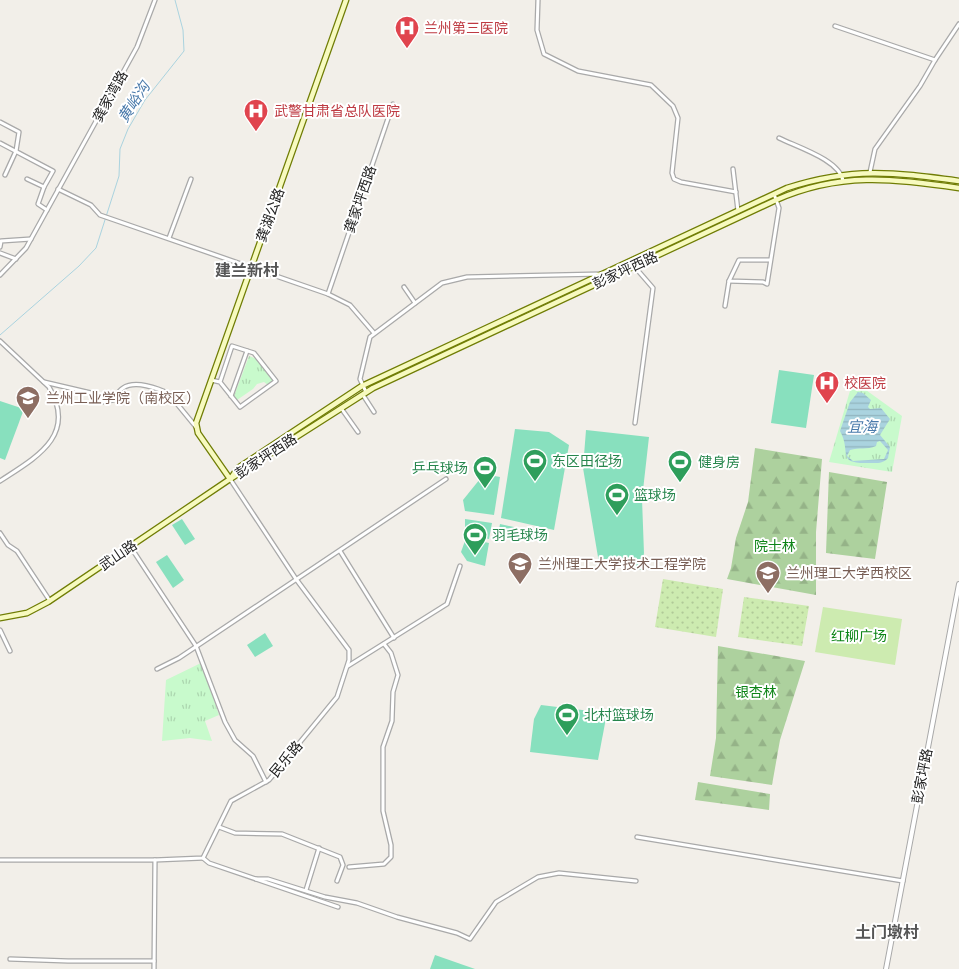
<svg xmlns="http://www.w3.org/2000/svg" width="959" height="969" font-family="'Public Sans','Noto Sans SC',sans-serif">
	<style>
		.grass { fill: url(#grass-dots) }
		.forest { fill: url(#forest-firs) }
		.park { fill: url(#park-tufts) }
		.garden { fill: #cdebb0 }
		.pitch { fill: #88e0be }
		.water { fill: url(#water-rules); fill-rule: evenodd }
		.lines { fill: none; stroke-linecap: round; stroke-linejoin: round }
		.stream { stroke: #aad3df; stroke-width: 1 }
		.minor-casing { stroke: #a9a9a9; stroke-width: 5.5 }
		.tertiary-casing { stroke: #a9a9a9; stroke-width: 6 }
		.secondary-casing { stroke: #707d05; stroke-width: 7 }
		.minor { stroke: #fff; stroke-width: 3 }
		.tertiary { stroke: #fff; stroke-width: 4 }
		.secondary { stroke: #f7fabf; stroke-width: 4.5 }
		.labels { text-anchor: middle; stroke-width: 4; stroke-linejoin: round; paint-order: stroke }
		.health-label { font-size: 14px; fill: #be3a42; stroke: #fff; text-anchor: start }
		.street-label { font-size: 14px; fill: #222; stroke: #fff }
		.education-label { font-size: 14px; fill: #785e54; stroke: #fff; text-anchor: start }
		.leisure-label { font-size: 14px; fill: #27864d; stroke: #fff; text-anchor: start }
		.park-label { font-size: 14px; fill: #0c8416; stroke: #fff }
		.water-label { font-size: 15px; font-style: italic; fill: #4a7aab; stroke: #fff }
		.quarter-label { font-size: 16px; font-weight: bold; fill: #555; stroke: #fff }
	</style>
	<defs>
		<pattern id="grass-dots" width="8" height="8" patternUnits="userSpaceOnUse" patternTransform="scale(1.25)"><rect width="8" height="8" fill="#cdebb0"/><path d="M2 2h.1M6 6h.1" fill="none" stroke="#b0c997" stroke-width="1.8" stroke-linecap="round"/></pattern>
		<pattern id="forest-firs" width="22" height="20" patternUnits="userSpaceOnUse" patternTransform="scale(1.25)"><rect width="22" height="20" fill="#add19e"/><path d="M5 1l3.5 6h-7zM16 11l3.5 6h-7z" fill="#95b388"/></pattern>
		<pattern id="park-tufts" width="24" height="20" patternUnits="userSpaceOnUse" patternTransform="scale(1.25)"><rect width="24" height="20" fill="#c8facc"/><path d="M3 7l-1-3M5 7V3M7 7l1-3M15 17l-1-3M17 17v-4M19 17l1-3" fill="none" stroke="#acd6af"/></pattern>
		<pattern id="water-rules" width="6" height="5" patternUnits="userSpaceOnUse" patternTransform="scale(1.25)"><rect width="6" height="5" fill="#aad3df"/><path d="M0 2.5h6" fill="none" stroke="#92b5bf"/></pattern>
	</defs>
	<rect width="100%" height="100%" fill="#f2efe9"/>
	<!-- grass -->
	<g class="grass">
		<polygon points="663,579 723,589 716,637 655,627"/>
		<polygon points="744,597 809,606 802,646 738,637"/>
	</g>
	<!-- forest -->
	<g class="forest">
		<polygon points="755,448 822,459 816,532 816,595 727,579 731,568 736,538 748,502"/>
		<polygon points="829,472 887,482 875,559 826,553"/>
		<polygon points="718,646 805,661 780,740 772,785 710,776 716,738"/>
		<polygon points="698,782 770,794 769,810 695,800"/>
	</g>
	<!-- park -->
	<g class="park">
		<polygon points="249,356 257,359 273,380 268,385 264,382 257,384 253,389 237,400 234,396"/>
		<polygon points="852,384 859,385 902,416 892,472 829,462"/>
		<polygon points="201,663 219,715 205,721 212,741 190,738 162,741 166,680"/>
	</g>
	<!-- garden -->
	<polygon class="garden" points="823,607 902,619 895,665 815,652"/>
	<!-- pitch -->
	<g class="pitch">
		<polygon points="779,370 814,375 806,428 771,423"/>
		<polygon points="0,401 24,409 5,460 0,458"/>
		<polygon points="515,429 549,432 569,445 554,530 501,518"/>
		<polygon points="586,430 649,437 642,499 644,553 641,570 599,563 583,468"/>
		<polygon points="484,474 500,477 494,515 465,511 463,500"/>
		<polygon points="182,519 195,539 185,545 172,525"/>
		<polygon points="465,519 492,523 489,539 465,534"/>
		<polygon points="500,524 514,527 512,536 498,534"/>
		<polygon points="466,538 489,543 485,566 467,561 461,552"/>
		<polygon points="167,555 184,580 173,588 156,562"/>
		<polygon points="265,633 273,646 255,657 247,645"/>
		<polygon points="541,705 607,713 598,760 530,752 534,719"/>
		<polygon points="435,955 475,969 430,969"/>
	</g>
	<!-- water -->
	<path class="water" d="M858,392L863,393L871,400L868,407L870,409L881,408L890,419L880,435L890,447L888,458C883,464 876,463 869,463C835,464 852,452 840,431L850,402ZM880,441L888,450L884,459L853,461L847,456L850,450C859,447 867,450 876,446L877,442Z"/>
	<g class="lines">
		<!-- stream -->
		<polyline class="stream" points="0,335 79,266 96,248 119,176 120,149 128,129 145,100 184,51 183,30 175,0"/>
		<defs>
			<g id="minor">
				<polyline points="538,0 537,30 544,54 578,71 651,85 673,106 678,118 672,173 674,179 681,182 736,192"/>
				<polyline points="835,26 935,60 959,24"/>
				<polyline points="0,122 19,132 16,151 5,175"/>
				<path d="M779,138C797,147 840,160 843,181"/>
				<polyline points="0,143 53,171 44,187"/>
				<polyline points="733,169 738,211"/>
				<polyline points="870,172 875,149 920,86 935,60"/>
				<polyline points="27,179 44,187 38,204 47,210"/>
				<polyline points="58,189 91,205 100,215 328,294 350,305 374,333"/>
				<polyline points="169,238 191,179"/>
				<polyline points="0,247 1,241 31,239"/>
				<polyline points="0,253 16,259"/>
				<polyline points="770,260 739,260 729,281 763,282 767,284 779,208 774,194"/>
				<polyline points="634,266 653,288 635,423"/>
				<polyline points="0,275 26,248 137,47 155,0"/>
				<polyline points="404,287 415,303"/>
				<polyline points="328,294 393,104"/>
				<polyline points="725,306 729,281"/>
				<path d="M0,341L49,387C78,436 35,458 0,481"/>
				<polyline points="211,380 220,382 240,407 276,381 254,353 232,346 220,382"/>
				<path d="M44,382L91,393L102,402L113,400C116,396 118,391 123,388C135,380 158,388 169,394L196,427"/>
				<polyline points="366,392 360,379 370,337 442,283 467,277 601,274"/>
				<polyline points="363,395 374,412"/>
				<polyline points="231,396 247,351"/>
				<polyline points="341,408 358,432"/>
				<polyline points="0,533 8,545 17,551 50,601"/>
				<polyline points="130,546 196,646 225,722 235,740 253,756 266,782"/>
				<polyline points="340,551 394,638"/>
				<polyline points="0,630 10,651"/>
				<polyline points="348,666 447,604 460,566"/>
				<polyline points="157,669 179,658 446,479"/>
				<polyline points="219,827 235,833 282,834 340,857 343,865 337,881"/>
				<polyline points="637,837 903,881"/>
				<polyline points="203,858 209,863 338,907"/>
				<polyline points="0,860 155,860 203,858 231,801 269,780 337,697 349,660 349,650 296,579 230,479"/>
				<polyline points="349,867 384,864 391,857 391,845 383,811 383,747 392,721 393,692 398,675 391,653 384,644"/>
				<polyline points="256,879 268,879 325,897 357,903 397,917 457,933 470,939 496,902 538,877 559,873 636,881"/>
				<polyline points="306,890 319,848"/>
				<polyline points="10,959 68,961 154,961"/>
				<polyline points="154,969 155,860"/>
			</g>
			<polyline id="tertiary" points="886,969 959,584"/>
			<g id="secondary">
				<path d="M231,478L238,468L362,386L787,188C853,167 892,172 959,181"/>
				<polyline points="230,479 198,433 196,423 346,0"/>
				<path d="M0,618L27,613L48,602L230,479L373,388L776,200C839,172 893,178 959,188"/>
			</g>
		</defs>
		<!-- minor casing -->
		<use href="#minor" class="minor-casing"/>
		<!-- tertiary casing -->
		<use href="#tertiary" class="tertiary-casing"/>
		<!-- secondary casing -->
		<use href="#secondary" class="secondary-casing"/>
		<!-- minor -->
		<use href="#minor" class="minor"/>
		<!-- tertiary -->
		<use href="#tertiary" class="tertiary"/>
		<!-- secondary -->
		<use href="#secondary" class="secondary"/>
	</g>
	<!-- icons -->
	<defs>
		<symbol id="hospital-pin" viewBox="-11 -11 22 30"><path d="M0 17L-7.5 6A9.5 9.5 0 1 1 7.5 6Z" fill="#e0444e" stroke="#fff"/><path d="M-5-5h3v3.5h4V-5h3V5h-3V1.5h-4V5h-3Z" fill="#fff"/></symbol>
		<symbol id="university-pin" viewBox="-11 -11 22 30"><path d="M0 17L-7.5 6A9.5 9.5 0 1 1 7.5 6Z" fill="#8d6e63" stroke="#fff"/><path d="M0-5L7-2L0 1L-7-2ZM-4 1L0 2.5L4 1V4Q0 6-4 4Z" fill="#fff"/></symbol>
		<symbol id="stadium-pin" viewBox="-11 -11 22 30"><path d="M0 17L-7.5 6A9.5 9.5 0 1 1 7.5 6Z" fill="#2e9e5b" stroke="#fff"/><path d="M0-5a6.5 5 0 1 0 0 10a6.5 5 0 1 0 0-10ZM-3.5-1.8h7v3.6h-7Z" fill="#fff"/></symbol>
	</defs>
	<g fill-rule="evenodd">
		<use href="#hospital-pin" x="393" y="14" width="28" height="38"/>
		<use href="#hospital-pin" x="242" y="97" width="28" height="38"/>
		<use href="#hospital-pin" x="813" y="369" width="28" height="38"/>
		<use href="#university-pin" x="14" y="384" width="28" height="38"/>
		<use href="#stadium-pin" x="521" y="447" width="28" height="38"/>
		<use href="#stadium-pin" x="666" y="448" width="28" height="38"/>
		<use href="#stadium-pin" x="471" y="454" width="28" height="38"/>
		<use href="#stadium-pin" x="603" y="481" width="28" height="38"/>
		<use href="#stadium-pin" x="461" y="521" width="28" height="38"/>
		<use href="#university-pin" x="506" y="550" width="28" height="38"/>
		<use href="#university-pin" x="754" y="559" width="28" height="38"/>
		<use href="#stadium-pin" x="553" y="701" width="28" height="38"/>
	</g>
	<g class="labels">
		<!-- health labels -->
		<g class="health-label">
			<text x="424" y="33">兰州第三医院</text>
			<text x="274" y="116">武警甘肃省总队医院</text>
			<text x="844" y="388">校医院</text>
		</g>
		<!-- street labels -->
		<g class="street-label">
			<text transform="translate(110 96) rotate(-61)" y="5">龚家湾路</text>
			<text transform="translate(360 199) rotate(-71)" y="5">龚家坪西路</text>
			<text transform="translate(270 215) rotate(-70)" y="5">龚湖公路</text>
			<text transform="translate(625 270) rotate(-25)" y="5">彭家坪西路</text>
			<text transform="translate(266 456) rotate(-33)" y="5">彭家坪西路</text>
			<text transform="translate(118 555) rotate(-34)" y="5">武山路</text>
			<text transform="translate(286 759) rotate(-50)" y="5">民乐路</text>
			<text transform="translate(922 776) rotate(-79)" y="5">彭家坪路</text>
		</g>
		<!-- education labels -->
		<g class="education-label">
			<text x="46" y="403">兰州工业学院（南校区）</text>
			<text x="538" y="569">兰州理工大学技术工程学院</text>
			<text x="786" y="578">兰州理工大学西校区</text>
		</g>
		<!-- leisure labels -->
		<g class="leisure-label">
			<text x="552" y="466">东区田径场</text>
			<text x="698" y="467">健身房</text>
			<text x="468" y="473" text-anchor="end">乒乓球场</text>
			<text x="634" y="500">篮球场</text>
			<text x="492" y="540">羽毛球场</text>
			<text x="584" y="720">北村篮球场</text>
		</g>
		<!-- park labels -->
		<g class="park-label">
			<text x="775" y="551">院士林</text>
			<text x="859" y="641">红柳广场</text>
			<text x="756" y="697">银杏林</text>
		</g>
		<!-- water labels -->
		<g class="water-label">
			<text transform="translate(134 102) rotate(-57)" y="5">黄峪沟</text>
			<text x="862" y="432">宜海</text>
		</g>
		<!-- quarter labels -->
		<g class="quarter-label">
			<text x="247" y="276">建兰新村</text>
			<text x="887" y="938">土门墩村</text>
		</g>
	</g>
</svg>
